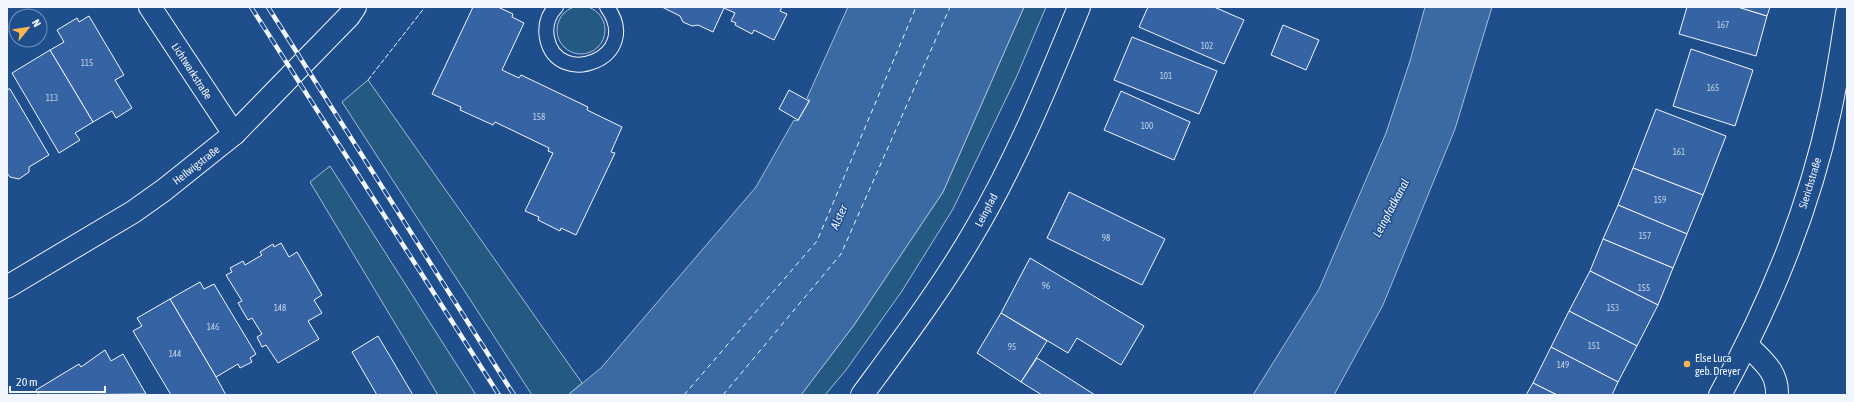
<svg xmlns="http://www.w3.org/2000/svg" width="1854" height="402" font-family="'Asap Condensed',sans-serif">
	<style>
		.green { fill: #245a82; stroke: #a8bbd7 }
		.water { fill: #3b69a3; stroke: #a8bbd7 }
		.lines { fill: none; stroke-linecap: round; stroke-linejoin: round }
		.ferry { stroke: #f2f6ff; stroke-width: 1; stroke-dasharray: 5 4; stroke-linecap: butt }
		.building { fill: #3563a3; stroke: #f2f6ff }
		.lane-casing { stroke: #f2f6ff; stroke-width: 16 }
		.street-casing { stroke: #f2f6ff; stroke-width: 24 }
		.secondary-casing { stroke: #f2f6ff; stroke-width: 24 }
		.lane { stroke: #1f4e8c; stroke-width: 14 }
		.street { stroke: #1f4e8c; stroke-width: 22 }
		.secondary { stroke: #1f4e8c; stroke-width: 22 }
		.rail-casing { stroke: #f2f6ff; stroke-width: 4.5 }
		.rail { stroke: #1f4e8c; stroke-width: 3; stroke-dasharray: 9; stroke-linecap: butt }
		.fence { stroke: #f2f6ff; stroke-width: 1; stroke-dasharray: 5 2; stroke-linecap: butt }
		.poi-dot { fill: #ffb74d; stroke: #1f4e8c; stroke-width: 1.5 }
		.labels { text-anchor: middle; stroke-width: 3; stroke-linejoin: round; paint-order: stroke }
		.number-label { font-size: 9px; fill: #c3d1e8 }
		.street-label { font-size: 11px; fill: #f2f6ff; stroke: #1f4e8c }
		.poi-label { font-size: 11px; fill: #f2f6ff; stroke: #1f4e8c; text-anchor: start }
		.water-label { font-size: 12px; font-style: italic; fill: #f2f6ff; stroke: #1f4e8c }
	</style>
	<rect width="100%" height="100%" fill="#1f4e8c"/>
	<!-- green -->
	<g class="green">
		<circle cx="581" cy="30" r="24"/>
		<polygon points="1024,7 1046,7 1016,78 953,209 902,291 846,370 825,395 801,395 854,325 943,192"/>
		<polygon points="368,80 582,383 568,395 532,395 342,102"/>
		<polygon points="330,166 476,395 438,395 310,182"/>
	</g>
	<!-- water -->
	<g class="water">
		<polygon points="848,7 1024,7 943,192 854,325 801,395 568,395 601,368 756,187 794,120 798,121 810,100 807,98"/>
		<polygon points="1425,7 1492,7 1455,129 1383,305 1334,395 1253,395 1319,289 1386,133 1410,61"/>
	</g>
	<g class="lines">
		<!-- ferry -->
		<g class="ferry">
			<polyline points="684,395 817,241 916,7"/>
			<polyline points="723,395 841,254 950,7"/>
		</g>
	</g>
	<!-- building -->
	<g class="building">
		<polygon points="473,7 498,7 513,14 512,17 524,23 502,70 519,78 521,75 588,107 587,110 622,127 611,152 615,153 576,235 561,228 560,231 538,220 539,217 525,211 553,153 548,151 549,148 495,122 493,125 460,110 461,107 432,94"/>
		<polygon points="662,7 782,7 780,11 787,14 774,40 754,30 752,34 735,25 736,23 731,21 735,13 724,8 713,32 698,25 692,26 683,22 680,16"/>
		<polygon points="1148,7 1214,7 1244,20 1224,64 1139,27"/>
		<polygon points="1687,7 1738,7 1767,16 1756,56 1679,34"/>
		<polygon points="1738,7 1770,7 1767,16"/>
		<polygon points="89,16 124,75 115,80 132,108 116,118 112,111 93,122 50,50 64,42 57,30 77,18 79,22"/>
		<polygon points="1283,25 1319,40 1306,70 1271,55"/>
		<polygon points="1132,37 1217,71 1199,114 1114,80"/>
		<polygon points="1691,49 1753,70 1735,126 1673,106"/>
		<polygon points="50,50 93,122 75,133 80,140 59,153 12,73"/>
		<polygon points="7,89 10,89 49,155 29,167 29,172 19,179 10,177 7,173"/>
		<polygon points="789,90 809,101 798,120 779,109"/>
		<polygon points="1121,91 1190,122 1174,160 1104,130"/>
		<polygon points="1656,109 1726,136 1703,195 1633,168"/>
		<polygon points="1633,168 1703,195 1687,234 1618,205"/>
		<polygon points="1069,192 1165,239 1142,285 1047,238"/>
		<polygon points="1618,205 1687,234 1673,268 1603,239"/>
		<polygon points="1603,239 1673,268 1658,305 1590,271"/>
		<polygon points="281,243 289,257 297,252 322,295 314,300 322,313 308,321 319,339 278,363 266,345 262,347 257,337 262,334 252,318 248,320 238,303 242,301 226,275 232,272 230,268 243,261 245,265 262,255 260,252 273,244 274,247"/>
		<polygon points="1030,258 1144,326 1121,365 1077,338 1068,353 1001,313"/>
		<polygon points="1590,271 1658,305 1637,346 1569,311"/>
		<polygon points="200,282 204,289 214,284 256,354 250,358 252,362 240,368 238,364 216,377 170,299"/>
		<polygon points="170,299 216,377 226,395 171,395 133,331 142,326 137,318"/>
		<polygon points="1569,311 1637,346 1618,382 1551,347"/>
		<polygon points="1001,313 1047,341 1021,382 977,353"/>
		<polygon points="378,336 413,395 377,395 352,352"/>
		<polygon points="1551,347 1618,382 1612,395 1557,395 1533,383"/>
		<polygon points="105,350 111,361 123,354 146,394 39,395 36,390 79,364 81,367"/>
		<polygon points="1037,358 1095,395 1042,395 1021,382"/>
		<polygon points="1533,383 1557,395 1526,395"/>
	</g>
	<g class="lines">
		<defs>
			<path id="lane" d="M556,7C547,16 545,27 547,38C557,90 644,58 607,7"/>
			<g id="street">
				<polyline points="150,7 234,134"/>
				<polyline points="7,287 133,212 164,190 234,134 349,16 355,7"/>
				<path d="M1748,346C1763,361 1778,372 1777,395"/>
				<path d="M862,395C901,342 941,289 974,232C1016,161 1048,83 1079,7"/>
			</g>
			<path id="secondary" d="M1720,395C1768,308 1809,209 1830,111C1837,79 1842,46 1847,13"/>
		</defs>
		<!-- lane casing -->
		<use href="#lane" class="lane-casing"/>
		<!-- street casing -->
		<use href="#street" class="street-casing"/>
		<!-- secondary casing -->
		<use href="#secondary" class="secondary-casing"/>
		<!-- lane -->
		<use href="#lane" class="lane"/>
		<!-- street -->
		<use href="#street" class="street"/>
		<!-- secondary -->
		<use href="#secondary" class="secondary"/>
		<defs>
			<g id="rail">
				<polyline points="251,7 499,395"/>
				<polyline points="268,7 514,395"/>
			</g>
		</defs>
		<!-- rail casing -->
		<use href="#rail" class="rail-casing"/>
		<!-- rail -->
		<use href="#rail" class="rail"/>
		<!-- fence -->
		<polyline class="fence" points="368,80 425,7"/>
	</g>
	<!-- markers -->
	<circle class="poi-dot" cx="1687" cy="364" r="4"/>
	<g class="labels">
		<!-- number labels -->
		<g class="number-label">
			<text x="1723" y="28">167</text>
			<text x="1207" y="49">102</text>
			<text x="87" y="66">115</text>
			<text x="1166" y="79">101</text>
			<text x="1713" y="91">165</text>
			<text x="52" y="101">113</text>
			<text x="539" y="120">158</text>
			<text x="1147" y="129">100</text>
			<text x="1679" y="155">161</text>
			<text x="1660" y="203">159</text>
			<text x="1645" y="239">157</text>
			<text x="1106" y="241">98</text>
			<text x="1046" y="289">96</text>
			<text x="1644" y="291">155</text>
			<text x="280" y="311">148</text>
			<text x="1613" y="311">153</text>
			<text x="213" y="330">146</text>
			<text x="1594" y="349">151</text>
			<text x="1012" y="350">95</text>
			<text x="175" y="357">144</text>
			<text x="1563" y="368">149</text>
		</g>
		<!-- street labels -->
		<g class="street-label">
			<text transform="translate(192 71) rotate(57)" y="4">Lichtwarkstraße</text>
			<text transform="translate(196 165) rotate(-38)" y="4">Heilwigstraße</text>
			<text transform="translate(1810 183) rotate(-73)" y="4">Sierichstraße</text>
			<text transform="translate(986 210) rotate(-62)" y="4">Leinpfad</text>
		</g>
		<!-- poi labels -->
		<g class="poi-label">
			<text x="1695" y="362">Else Luca<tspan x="1695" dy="13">geb. Dreyer</tspan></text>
		</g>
		<!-- water labels -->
		<g class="water-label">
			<text transform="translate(1391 208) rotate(-62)" y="4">Leinpfadkanal</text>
			<text transform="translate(839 217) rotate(-66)" y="4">Alster</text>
		</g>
	</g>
	<!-- border -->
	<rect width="1854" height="402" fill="none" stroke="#f2f6ff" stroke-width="16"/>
	<!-- north arrow -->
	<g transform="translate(28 28) rotate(60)"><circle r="19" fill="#1f4e8c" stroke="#7391ba"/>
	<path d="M0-3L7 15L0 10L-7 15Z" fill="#ffb74d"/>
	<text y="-6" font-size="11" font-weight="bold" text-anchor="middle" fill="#f2f6ff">N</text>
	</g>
	<!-- scale -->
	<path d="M10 386v6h95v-6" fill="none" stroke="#f2f6ff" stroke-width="2"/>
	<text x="16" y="386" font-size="12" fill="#f2f6ff" stroke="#1f4e8c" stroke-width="3" paint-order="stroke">20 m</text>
</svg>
